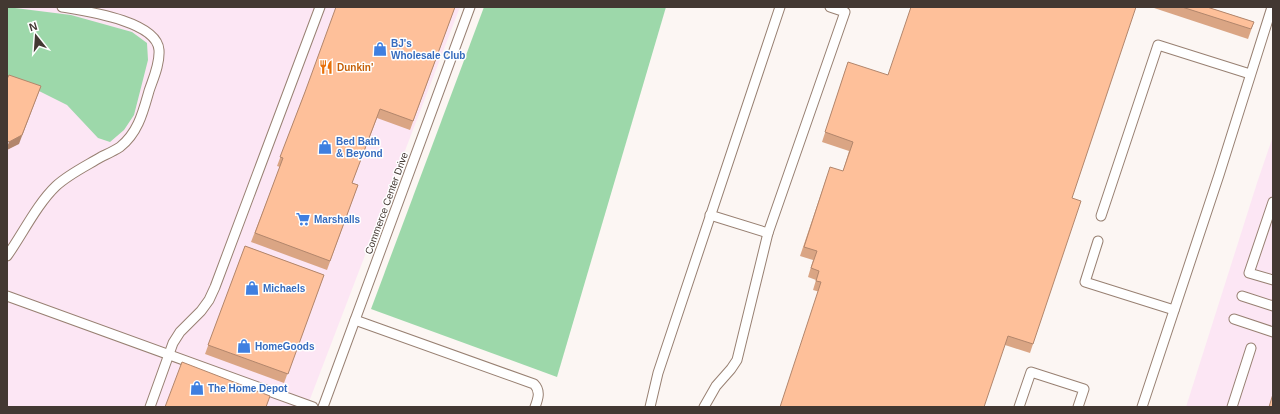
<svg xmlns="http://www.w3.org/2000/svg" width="1280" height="414" font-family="Helvetica,sans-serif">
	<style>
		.commercial { fill: #fce6f4 }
		.green { fill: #9dd8aa }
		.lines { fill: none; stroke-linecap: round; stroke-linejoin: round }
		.minor-casing { stroke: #988072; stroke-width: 11 }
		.minor { stroke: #fff; stroke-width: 9 }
		.wall { fill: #daa584 }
		.shaded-wall { fill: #b2866c }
		.building { fill: #fec09a; stroke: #b2866c }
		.labels { text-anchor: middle; stroke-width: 3; stroke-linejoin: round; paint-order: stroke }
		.shop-label { font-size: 10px; font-weight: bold; fill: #366cbe; stroke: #fff; text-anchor: start }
		.food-label { font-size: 10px; font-weight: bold; fill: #c56008; stroke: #fff; text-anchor: start }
		.street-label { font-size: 10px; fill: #433832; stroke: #fff }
	</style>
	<rect width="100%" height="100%" fill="#fcf6f3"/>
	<!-- commercial -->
	<g class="commercial">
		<polygon points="7,7 460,7 307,407 7,407"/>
		<polygon points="1273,136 1273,407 1186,407 1257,183"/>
	</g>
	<!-- green -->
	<g class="green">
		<polygon points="7,7 71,15 132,32 147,43 148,60 134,115 124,130 110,142 98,138 67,105 35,89 7,79"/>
		<polygon points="484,7 666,7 557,377 371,309"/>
	</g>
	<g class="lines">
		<defs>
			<g id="minor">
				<polyline points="1273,202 1249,273 1273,280"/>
				<polyline points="710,215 768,233"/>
				<polyline points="1101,216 1158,45 1250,74"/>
				<polyline points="1098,241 1085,282 1174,310"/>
				<path d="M7,256C22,235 37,204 56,186C69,174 86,166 101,157C107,154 114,151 120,147C138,133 143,112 149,91C153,79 160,64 159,50C157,21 85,11 62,7"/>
				<polyline points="7,296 313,407"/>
				<polyline points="1242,296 1273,306"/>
				<polyline points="1234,319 1273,332"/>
				<path d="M355,320L534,384C541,391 538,399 535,407"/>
				<polyline points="150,407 173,343 180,332 201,311 209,300 215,287 320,7"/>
				<polyline points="323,407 470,7"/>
				<polyline points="650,407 658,373 780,7"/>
				<polyline points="704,407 716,386 731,369 737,360 768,233 845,12 830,7"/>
				<polyline points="1019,407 1031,372 1084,389 1078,407"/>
				<polyline points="1142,407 1219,175 1272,7"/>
				<polyline points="1232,407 1251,348"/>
			</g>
		</defs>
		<!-- minor casing -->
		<use href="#minor" class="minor-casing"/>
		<!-- minor -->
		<use href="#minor" class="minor"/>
	</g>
	<!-- wall -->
	<g class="wall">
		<polygon points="455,7 410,130 377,118 352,183 358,185 327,270 251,242 280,167 277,166 305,92"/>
		<polygon points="1151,7 1207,7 1254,22 1248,39"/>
		<polygon points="845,71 1072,198 1033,344 1030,353 1005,345 813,290 816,280 808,277 813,260 800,256 827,176 843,171 849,151 822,142"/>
		<polygon points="245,246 324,275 284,383 205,354"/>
	</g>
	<!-- shaded-wall -->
	<polygon class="shaded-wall" points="41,86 19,144 7,150 7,147 9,142"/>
	<!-- building -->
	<g class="building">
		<polygon points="336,7 455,7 413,121 380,109 352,183 358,185 330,261 255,233 283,158 280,157 305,92"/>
		<polygon points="911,7 1136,7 1072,198 1081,201 1033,344 1008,336 984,407 780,407 821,282 816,281 819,271 811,268 817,251 804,247 830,167 843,171 853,142 825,132 848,62 888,75"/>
		<polygon points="1182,7 1207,7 1254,22 1251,29"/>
		<polygon points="9,75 41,86 22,135 9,142 7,141 7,79"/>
		<polygon points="245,246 324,275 288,374 208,345"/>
		<polygon points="182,362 270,396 266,407 165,407"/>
		<polygon points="1273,394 1273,407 1269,407"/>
	</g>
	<!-- icons -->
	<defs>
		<symbol id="shop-bare" viewBox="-9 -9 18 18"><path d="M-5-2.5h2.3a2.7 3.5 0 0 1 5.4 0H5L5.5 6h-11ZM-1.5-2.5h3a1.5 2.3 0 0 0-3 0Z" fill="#3f7fe0" stroke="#fff" stroke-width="2.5" paint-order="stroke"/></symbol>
		<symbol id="restaurant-bare" viewBox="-9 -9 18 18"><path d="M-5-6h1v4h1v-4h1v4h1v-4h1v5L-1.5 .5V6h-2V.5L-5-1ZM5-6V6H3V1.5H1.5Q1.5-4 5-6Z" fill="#e8710a" stroke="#fff" stroke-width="2.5" paint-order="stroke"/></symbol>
		<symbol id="supermarket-bare" viewBox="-9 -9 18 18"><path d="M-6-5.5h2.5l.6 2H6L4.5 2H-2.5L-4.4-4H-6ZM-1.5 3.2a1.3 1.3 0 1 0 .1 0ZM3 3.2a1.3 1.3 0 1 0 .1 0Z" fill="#3f7fe0" stroke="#fff" stroke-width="2.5" paint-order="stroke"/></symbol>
	</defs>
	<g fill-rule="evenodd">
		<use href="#shop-bare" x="370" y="39" width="20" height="20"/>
		<use href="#restaurant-bare" x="316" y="57" width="20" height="20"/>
		<use href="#shop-bare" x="315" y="137" width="20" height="20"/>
		<use href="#supermarket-bare" x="293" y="209" width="20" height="20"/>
		<use href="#shop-bare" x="242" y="278" width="20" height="20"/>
		<use href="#shop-bare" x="234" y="336" width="20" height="20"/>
		<use href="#shop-bare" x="187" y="378" width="20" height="20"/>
	</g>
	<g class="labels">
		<!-- shop labels -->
		<g class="shop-label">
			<text x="391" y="47">BJ's<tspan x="391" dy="12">Wholesale Club</tspan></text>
			<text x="336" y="145">Bed Bath<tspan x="336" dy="12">&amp; Beyond</tspan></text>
			<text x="314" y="223">Marshalls</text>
			<text x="263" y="292">Michaels</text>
			<text x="255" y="350">HomeGoods</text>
			<text x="208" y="392">The Home Depot</text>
		</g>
		<!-- food labels -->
		<g class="food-label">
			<text x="337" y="71">Dunkin'</text>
		</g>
		<!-- street labels -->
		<g class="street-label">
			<text transform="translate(386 203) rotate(-70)" y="4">Commerce Center Drive</text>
		</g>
	</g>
	<!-- border -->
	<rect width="1280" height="414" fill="none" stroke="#433832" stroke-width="16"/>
	<!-- north arrow -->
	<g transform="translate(36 36) rotate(343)" stroke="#ffffff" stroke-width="3" paint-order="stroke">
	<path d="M0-3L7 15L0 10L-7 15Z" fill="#433832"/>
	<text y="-6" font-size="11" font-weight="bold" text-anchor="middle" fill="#433832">N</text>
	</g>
</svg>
